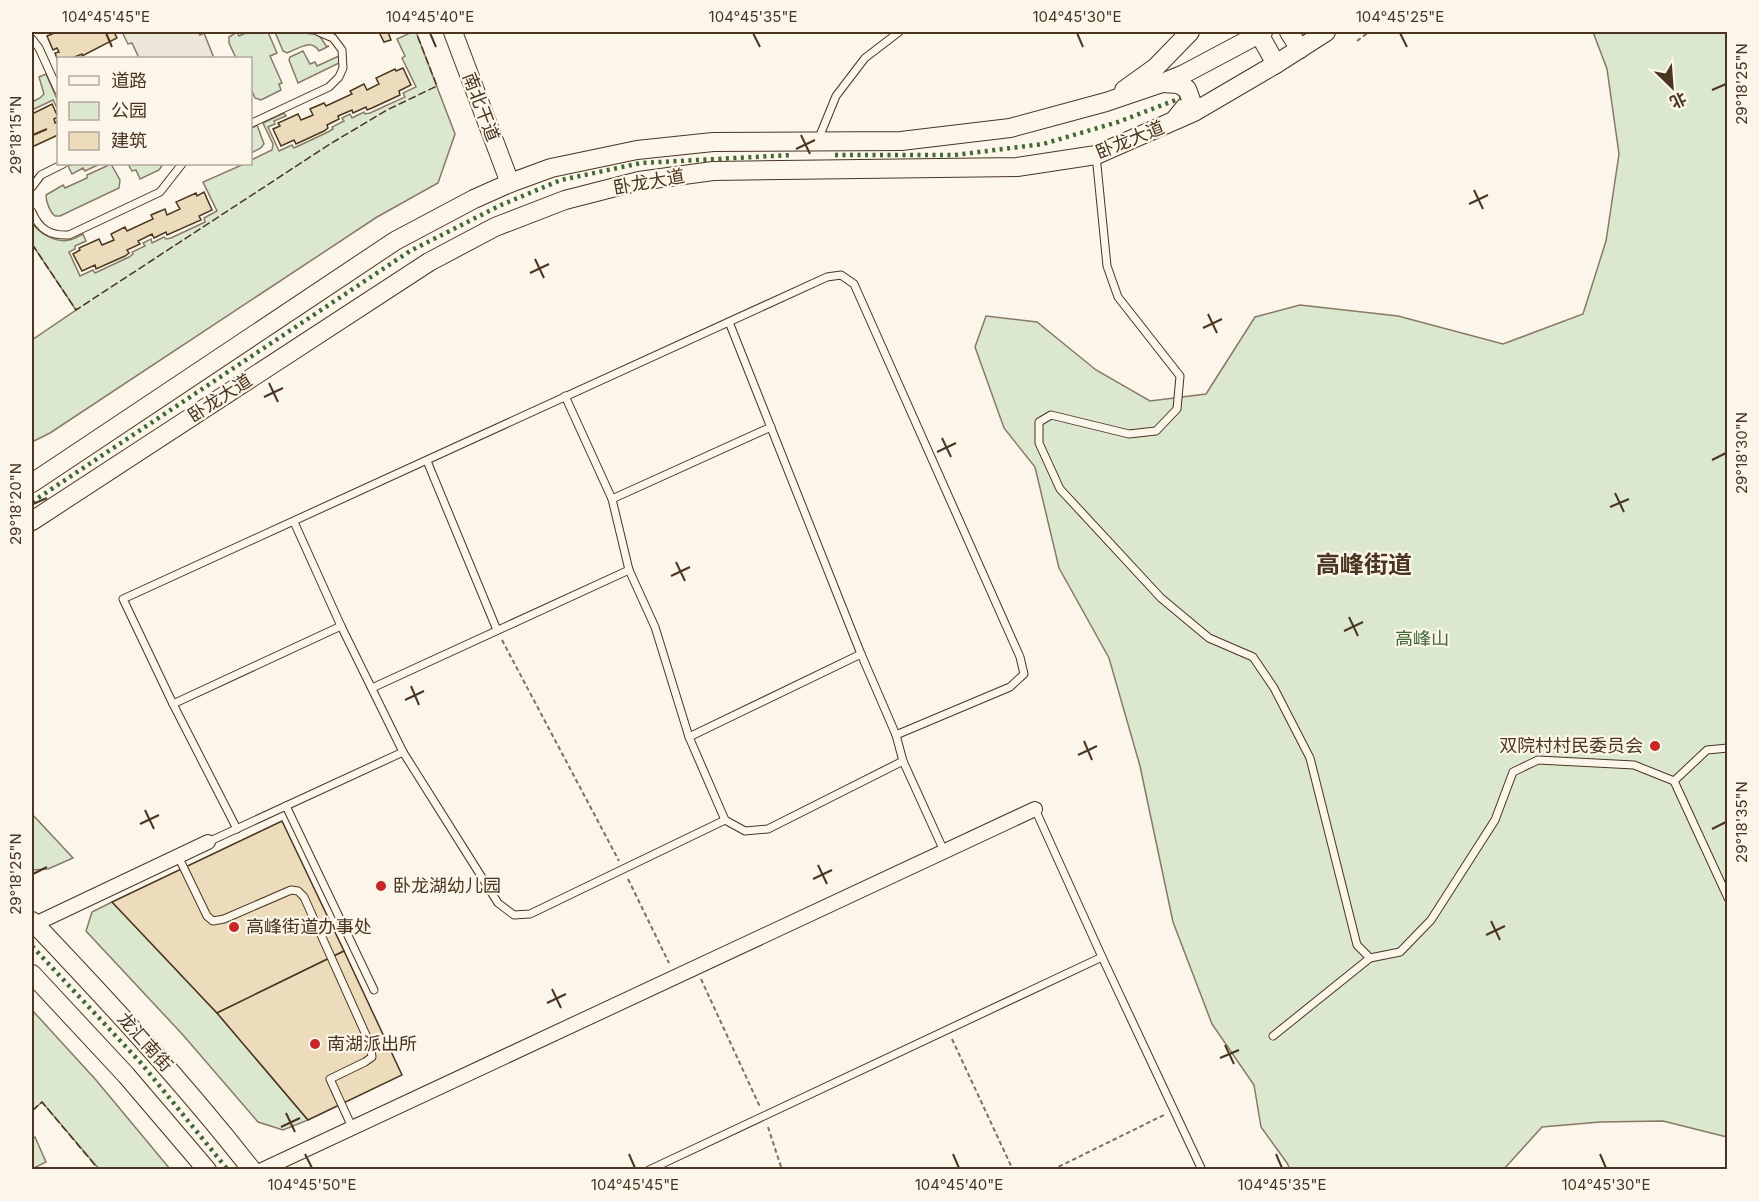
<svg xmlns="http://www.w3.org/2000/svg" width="1759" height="1201" font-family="Inter,'Noto Sans SC',sans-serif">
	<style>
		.green { fill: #dce7d0; stroke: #887966; stroke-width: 1.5 }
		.parking { fill: #ede7d9; stroke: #887966; stroke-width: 1.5 }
		.building { fill: #ecdcbc; stroke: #4a3520; stroke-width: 1.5 }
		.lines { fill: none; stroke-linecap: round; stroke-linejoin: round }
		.lane-casing { stroke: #4a3520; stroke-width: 9 }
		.street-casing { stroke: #4a3520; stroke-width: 16 }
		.secondary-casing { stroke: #4a3520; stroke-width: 20 }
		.path { stroke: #7f6f5c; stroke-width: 2; stroke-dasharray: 4.5 3; stroke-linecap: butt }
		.lane { stroke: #fbf6e9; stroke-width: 7 }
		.street { stroke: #fbf6e9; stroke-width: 14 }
		.secondary { stroke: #fbf6e9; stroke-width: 18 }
		.hedge { stroke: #436837; stroke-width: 4.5; stroke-dasharray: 3 4.5; stroke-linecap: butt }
		.fence { stroke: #4a3520; stroke-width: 1.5; stroke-dasharray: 8 3; stroke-linecap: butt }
		.ticks { fill: none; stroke: #4a3520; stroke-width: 2 }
		.poi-dot { fill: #c62828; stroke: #fbf6e9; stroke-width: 2 }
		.labels { text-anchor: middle; stroke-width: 4.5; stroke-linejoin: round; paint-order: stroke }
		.street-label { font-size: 18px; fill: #4a3520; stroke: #fbf6e9 }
		.park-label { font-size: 18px; fill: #436837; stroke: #fbf6e9 }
		.poi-label { font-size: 18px; fill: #4a3520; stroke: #fbf6e9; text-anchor: start }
		.district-label { font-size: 24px; font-weight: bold; fill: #4a3520; stroke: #fbf6e9 }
		.neatline { fill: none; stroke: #4a3520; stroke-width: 2 }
		.ticks-label { font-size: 15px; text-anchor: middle; fill: #4a3520 }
	</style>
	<rect width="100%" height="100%" fill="#fbf6e9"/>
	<!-- green -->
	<g class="green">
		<polygon points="237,32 239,36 248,32 268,32 277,53 270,56 282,83 279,84 281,90 261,100 255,98 251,89 250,58 236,58 229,43 229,37"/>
		<path d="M275,32H297L319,35L326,46H329L319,51C311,38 298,49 287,53L283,51Z"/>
		<path d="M412,32H416L455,134L438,183L377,217L50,433L32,442V340L76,310L32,244V222C39,234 56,243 69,240C73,240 79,236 83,234L86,241L75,246V249L69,252L80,276L93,270L95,273L129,257L133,254L132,252L145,246L143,243L151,239L152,243L164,237L166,239L171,238L205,222L204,218L217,211L203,182L244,164H250L251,160L272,150L273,144L263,123L284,113L286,116L274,121L275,124L268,127L279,151L292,145L294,148L328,132L333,129L332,127L344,121L342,118L350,114L352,118L364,112L365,114L370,113L405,97L403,93L416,87L402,58L405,56L397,39Z"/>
		<polygon points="1593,32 1727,32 1727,1137 1663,1121 1600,1122 1542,1127 1504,1169 1290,1169 1287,1163 1261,1127 1254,1085 1212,1024 1173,922 1140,766 1109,658 1059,568 1035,467 1004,428 975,347 986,316 1037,322 1096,370 1150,401 1206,394 1255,317 1300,305 1398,316 1503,344 1583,314 1606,241 1619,154 1607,69"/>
		<polygon points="303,51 310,64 315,62 317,66 339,56 339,63 298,83 289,60 290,57"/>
		<polygon points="46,74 58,101 58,110 53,100 32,110 32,102 40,98 44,94 39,77"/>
		<polygon points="257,125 264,144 261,148 251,153 251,129"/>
		<polygon points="74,164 100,164 85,171 83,168 72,174 68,166"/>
		<path d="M111,164L120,180L119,188L60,216H55C50,212 46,202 46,195L63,185L65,188L87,178V175Z"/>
		<polygon points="128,164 163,164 159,170 140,179 136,170 132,171"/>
		<polygon points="32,814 73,858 48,869 32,870"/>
		<polygon points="112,902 217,1013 308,1120 283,1130 258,1122 183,1035 86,931 92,912"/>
		<polygon points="32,1010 96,1080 170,1169 99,1169 42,1102 32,1111"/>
		<polygon points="35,1137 46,1162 32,1169 32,1139"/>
	</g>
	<!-- parking -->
	<polygon class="parking" points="122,32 198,32 200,35 204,33 214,58 139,58 132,43 128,44"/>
	<!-- building -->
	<g class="building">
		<polygon points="57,32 114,32 117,38 82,56 82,54 72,58 58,58 58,61 55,53 59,52 57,48 53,50 47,36"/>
		<polygon points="379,32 388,32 391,40 384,42"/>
		<polygon points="403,68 411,85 399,91 400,95 372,108 367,110 366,107 353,113 352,110 338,116 339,119 327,125 328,128 324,131 296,144 294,140 281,146 273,129 280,126 278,123 298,114 301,120 313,115 310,109 324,103 326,106 352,94 350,91 364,84 367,90 379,84 376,78 395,69 396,71"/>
		<polygon points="52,104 58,117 54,119 55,123 58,121 58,135 32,147 32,114"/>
		<polygon points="204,192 212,210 199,216 201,220 167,235 166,232 154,238 152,234 138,241 140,244 127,250 129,253 125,256 96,269 95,265 82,271 73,254 80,250 79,248 99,239 102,245 114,240 111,234 125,227 127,231 153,219 151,215 165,209 167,215 180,209 176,202 196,193 197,196"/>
		<polygon points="282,821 344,951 217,1013 112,902"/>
		<polygon points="344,951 402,1075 308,1120 217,1013"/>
	</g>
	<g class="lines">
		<defs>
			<g id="lane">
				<polyline points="32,39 39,48 58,90"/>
				<polyline points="250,124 329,87 339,77 343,68 342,50 333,38 319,32"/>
				<polyline points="818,140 836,96 865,58 899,32"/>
				<polyline points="1096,155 1107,266 1118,297 1180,376 1177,409 1156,431 1129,434 1051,415 1039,422 1039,443 1060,489 1161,598 1209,638 1253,657 1274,688 1310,758 1357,945 1370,958 1400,952 1431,920 1495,820 1513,772 1538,760 1634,765 1674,781 1728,898"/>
				<polyline points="32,187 41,175 63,164"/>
				<path d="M32,212C39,229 50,236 69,235L160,192L182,164"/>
				<polyline points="729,322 861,654 896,735 903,761 944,851"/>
				<polyline points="565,396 612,499 629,570 655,627 689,737 725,820 745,831 768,829 903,761"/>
				<polyline points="427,461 497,630"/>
				<polyline points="612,499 771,427"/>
				<polyline points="294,522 341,626 403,752 498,903 514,915 530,914 725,820"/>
				<polyline points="372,688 629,570"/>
				<polyline points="173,704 341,626"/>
				<polyline points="689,737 861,654"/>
				<polyline points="1674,781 1707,750 1728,748"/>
				<polyline points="286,806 374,990"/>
				<polyline points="1035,809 1102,957 1202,1170"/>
				<polyline points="237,829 173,704 123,599 827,277 841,275 854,284 1020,657 1024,674 1010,687 896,735"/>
				<polyline points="208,842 403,752"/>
				<polyline points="178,856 207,916 213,921 224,919 291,890 298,891 304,897 370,1044 372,1057 365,1062 330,1079 352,1127"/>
				<polyline points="1273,1036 1370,958"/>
				<polyline points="649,1170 1102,957"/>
			</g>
			<g id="street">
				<polyline points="35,924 208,842"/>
				<polyline points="262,1170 1035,809"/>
			</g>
			<g id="secondary">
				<polyline points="453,32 510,183"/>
				<polyline points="1258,32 1276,64"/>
				<polyline points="1289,32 1300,49"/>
				<polyline points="1162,83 1178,84 1187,89 1191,100 1176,118"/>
				<polyline points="1124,90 1156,67 1190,32"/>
				<polyline points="32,483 395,241 474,199 510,183 551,168 637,150 713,142 901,141 1010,128 1106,102 1162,83 1184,74 1263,32"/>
				<polyline points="32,521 429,262 495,227 565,200 639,181 713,171 1017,167 1096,155 1194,112 1276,64 1326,32"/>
				<path d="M32,921C108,1001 183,1082 252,1170"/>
				<polyline points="32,974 126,1075 207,1170"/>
			</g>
		</defs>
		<!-- lane casing -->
		<use href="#lane" class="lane-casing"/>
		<!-- street casing -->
		<use href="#street" class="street-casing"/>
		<!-- secondary casing -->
		<use href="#secondary" class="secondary-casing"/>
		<!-- path -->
		<g class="path">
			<polyline points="1357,41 1369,32"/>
			<polyline points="502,640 619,861"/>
			<polyline points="628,879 669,963"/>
			<polyline points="701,979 760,1107"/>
			<polyline points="952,1039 1013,1170"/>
			<polyline points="768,1127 782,1170"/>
			<polyline points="1052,1170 1166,1114"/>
		</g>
		<!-- lane -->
		<use href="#lane" class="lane"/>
		<!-- street -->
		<use href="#street" class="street"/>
		<!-- secondary -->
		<use href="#secondary" class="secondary"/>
		<!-- hedge -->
		<g class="hedge">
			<polyline points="835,155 955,155 1043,144 1118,122 1181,98"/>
			<polyline points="32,502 410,251 501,205 561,180 641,163 792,155"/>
			<polyline points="32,946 141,1063 228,1170"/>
		</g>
		<!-- fence -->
		<g class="fence">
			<polyline points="32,244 76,310 330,144 387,110 437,86 416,32"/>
			<polyline points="32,1111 42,1102 99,1170"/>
		</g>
	</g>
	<!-- ticks -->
	<path class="ticks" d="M106,33L112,47M430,33L436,47M753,33L760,47M1077,33L1083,47M1400,33L1407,47M1712,90L1726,84M33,135L47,129M801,135L810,154M796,149L815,140M1474,190L1483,209M1469,204L1488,195M535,259L544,278M530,273L549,264M1208,314L1217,333M1203,328L1222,319M269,383L278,402M264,397L283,388M942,438L951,457M937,452L956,443M1712,460L1726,453M1615,493L1624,512M33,504L47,498M1610,507L1629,499M676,562L685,581M671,576L690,567M1349,617L1358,636M1344,631L1363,622M411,686L419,705M405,700L424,691M1084,741L1092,760M1078,755L1097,746M145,810L154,829M140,824L159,815M1712,829L1726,822M818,865L827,884M33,874L47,867M813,879L832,870M1491,921L1500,940M1486,935L1505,926M552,989L561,1008M547,1003L566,994M1225,1045L1234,1064M1220,1058L1239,1050M286,1113L295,1132M281,1127L300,1118M305,1154L312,1168M629,1154L635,1168M953,1154L959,1168M1276,1154L1282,1168M1600,1154L1606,1168"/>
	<!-- markers -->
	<g class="poi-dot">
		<circle cx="1655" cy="746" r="6"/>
		<circle cx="381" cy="886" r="6"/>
		<circle cx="234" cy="927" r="6"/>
		<circle cx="315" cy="1044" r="6"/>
	</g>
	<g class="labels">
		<!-- street labels -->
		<g class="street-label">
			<text transform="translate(481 107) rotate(69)" y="6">南北干道</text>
			<text transform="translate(1130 140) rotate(-22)" y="6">卧龙大道</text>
			<text transform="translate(649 182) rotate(-10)" y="6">卧龙大道</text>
			<text transform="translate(220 398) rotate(-33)" y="6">卧龙大道</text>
			<text transform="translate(145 1042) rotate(48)" y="6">龙汇南街</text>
		</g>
		<!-- park labels -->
		<g class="park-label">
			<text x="1422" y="645">高峰山</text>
		</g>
		<!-- poi labels -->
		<g class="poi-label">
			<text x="1643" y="752" text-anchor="end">双院村村民委员会</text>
			<text x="393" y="892">卧龙湖幼儿园</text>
			<text x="246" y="933">高峰街道办事处</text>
			<text x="327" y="1050">南湖派出所</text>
		</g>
		<!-- district labels -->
		<g class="district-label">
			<text x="1364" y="573">高峰街道</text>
		</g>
	</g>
	<!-- border -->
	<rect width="1759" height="1201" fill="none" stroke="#fbf6e9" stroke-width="66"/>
	<!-- legend -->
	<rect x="57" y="57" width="195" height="108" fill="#fbf6e9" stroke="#b4a999" stroke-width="1.5"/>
	<rect x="69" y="76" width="30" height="9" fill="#fbf6e9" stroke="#b4a999" stroke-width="1.5"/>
	<text x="111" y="87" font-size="18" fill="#4a3520">道路</text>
	<rect x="69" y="102" width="30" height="18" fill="#dce7d0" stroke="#b4a999" stroke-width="1.5"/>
	<text x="111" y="117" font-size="18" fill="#4a3520">公园</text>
	<rect x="69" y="132" width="30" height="18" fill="#ecdcbc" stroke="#b4a999" stroke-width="1.5"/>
	<text x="111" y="147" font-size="18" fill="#4a3520">建筑</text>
	<!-- north arrow -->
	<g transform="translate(1672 87) rotate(155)" stroke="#fbf6e9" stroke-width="4.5" paint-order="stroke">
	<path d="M0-4.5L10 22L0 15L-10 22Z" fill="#4a3520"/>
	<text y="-9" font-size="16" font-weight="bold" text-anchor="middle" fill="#4a3520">北</text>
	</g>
	<rect x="33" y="33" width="1693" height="1135" class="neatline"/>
	<g class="ticks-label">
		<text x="106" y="22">104°45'45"E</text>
		<text x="430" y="22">104°45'40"E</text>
		<text x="753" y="22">104°45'35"E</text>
		<text x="1077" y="22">104°45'30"E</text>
		<text x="1400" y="22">104°45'25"E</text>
		<text transform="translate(1742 84) rotate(-90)" y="5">29°18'25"N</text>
		<text transform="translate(16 135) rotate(-90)" y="5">29°18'15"N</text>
		<text transform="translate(1742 453) rotate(-90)" y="5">29°18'30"N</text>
		<text transform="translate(16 504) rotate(-90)" y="5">29°18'20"N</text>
		<text transform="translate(1742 822) rotate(-90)" y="5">29°18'35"N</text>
		<text transform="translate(16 874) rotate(-90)" y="5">29°18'25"N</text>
		<text x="312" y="1190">104°45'50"E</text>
		<text x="635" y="1190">104°45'45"E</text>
		<text x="959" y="1190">104°45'40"E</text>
		<text x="1282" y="1190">104°45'35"E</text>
		<text x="1606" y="1190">104°45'30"E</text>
	</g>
</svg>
